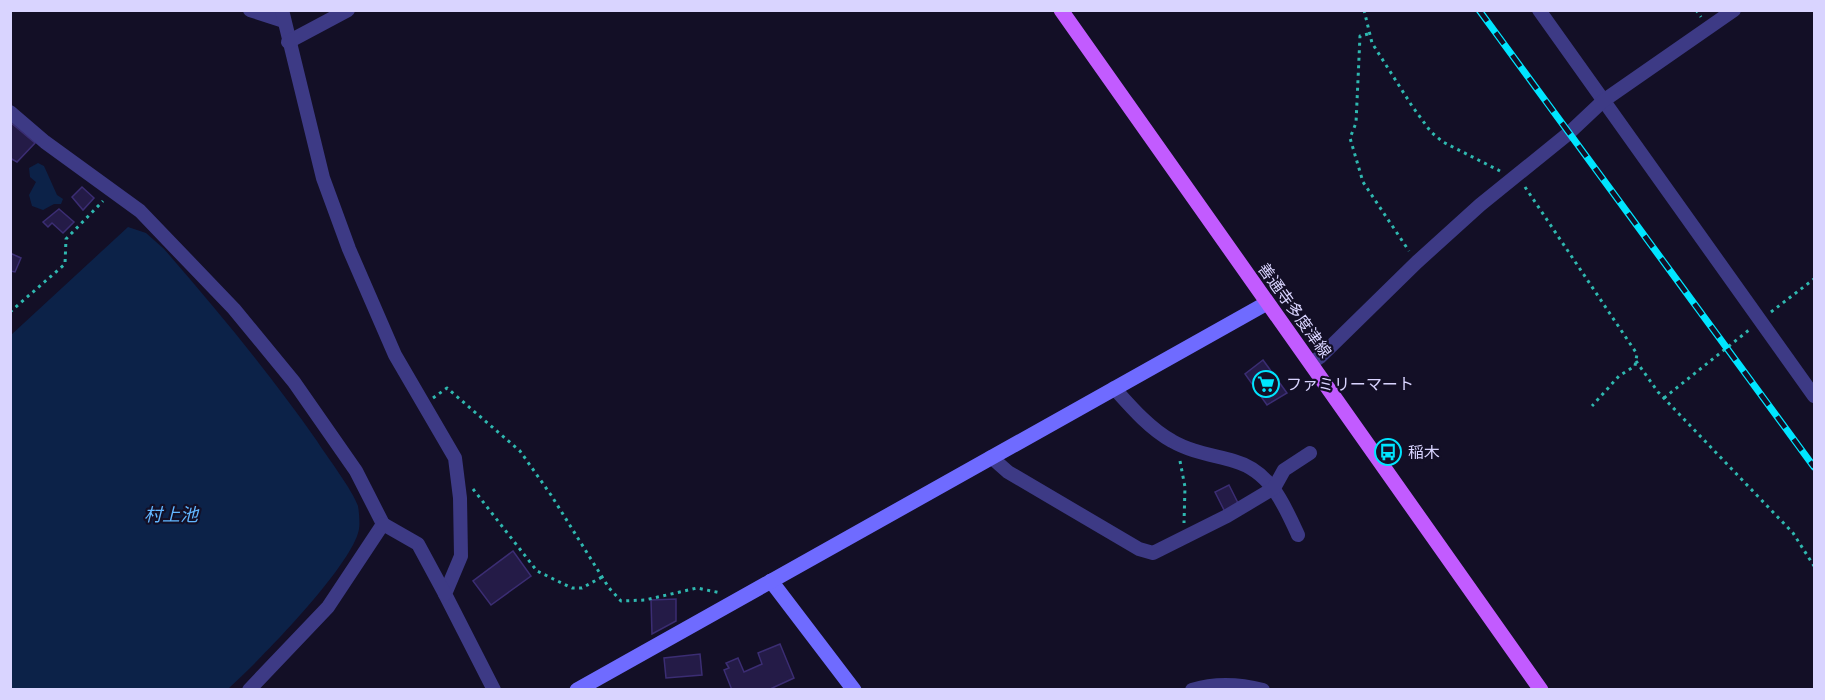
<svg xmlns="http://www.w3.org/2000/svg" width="1825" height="700" font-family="'Noto Sans','Noto Sans JP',sans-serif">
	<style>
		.water { fill: #0c2248 }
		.building { fill: #241b47; stroke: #3b2d73; stroke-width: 1.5 }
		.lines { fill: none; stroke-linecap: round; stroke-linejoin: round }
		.path { stroke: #2fb8b0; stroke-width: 3; stroke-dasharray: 3 4.5; stroke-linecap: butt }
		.street { stroke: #3d3a85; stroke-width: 14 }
		.secondary { stroke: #6f6bff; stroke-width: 15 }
		.primary { stroke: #c25bff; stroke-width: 15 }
		.rail-casing { stroke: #00e5ff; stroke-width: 7 }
		.rail { stroke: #130f26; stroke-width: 4.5; stroke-dasharray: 14; stroke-linecap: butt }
		.labels { text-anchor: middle; stroke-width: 4.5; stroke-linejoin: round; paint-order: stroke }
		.street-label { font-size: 16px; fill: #d9d4ff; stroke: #130f26 }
		.poi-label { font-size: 16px; fill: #d9d4ff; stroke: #130f26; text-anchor: start }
		.water-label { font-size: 18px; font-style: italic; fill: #62b6ff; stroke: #130f26 }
	</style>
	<rect width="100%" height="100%" fill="#130f26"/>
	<!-- water -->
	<g class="water">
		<polygon points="38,163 44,166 57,195 63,199 61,204 54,204 43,210 32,206 29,195 36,182 30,177 29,168"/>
		<path d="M128,227L146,233L164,249C218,311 270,374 317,441C327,457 352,489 358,506C359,512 360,523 359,529C353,565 258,662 228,689H11V335Z"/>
	</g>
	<!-- building -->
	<g class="building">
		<polygon points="10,122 35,143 17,162 10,158"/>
		<polygon points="82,187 94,198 83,210 72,197"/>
		<polygon points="59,209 74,222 63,233 52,223 48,227 43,222"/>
		<polygon points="10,253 21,258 15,272 10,271"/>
		<polygon points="1263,360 1287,393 1267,405 1245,374"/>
		<polygon points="1229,485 1239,505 1225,512 1215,492"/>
		<polygon points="513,551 531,576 491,605 473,581"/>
		<polygon points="676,599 676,621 652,634 651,600"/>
		<polygon points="780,644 794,678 768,690 732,690 724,670 729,668 726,663 738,658 744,672 762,664 758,653"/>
		<polygon points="700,654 702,675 666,678 664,658"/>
	</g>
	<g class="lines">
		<!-- path -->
		<g class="path">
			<polyline points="1364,10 1372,43 1412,106 1431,132 1443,142 1500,171"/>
			<polyline points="1696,10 1701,17"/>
			<polyline points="1368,34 1360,36 1356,123 1350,138 1363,182 1409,251"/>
			<polyline points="1525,187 1637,354 1635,366 1619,376 1592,406"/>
			<polyline points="10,312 65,264 66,239 103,201"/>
			<polyline points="1771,312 1814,279"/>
			<polyline points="1636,361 1658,392 1793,533 1814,566"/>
			<polyline points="433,398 447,388 520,451 551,495 609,588 621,601 645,600 697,588 721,593"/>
			<polyline points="1664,398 1749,330"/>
			<polyline points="1180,461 1185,487 1184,523"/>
			<polyline points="473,489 537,571 572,588 582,588 602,577"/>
		</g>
		<!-- street -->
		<g class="street">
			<polyline points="250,10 284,21"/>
			<polyline points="282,10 323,178 349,249 395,355 455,458 460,498 461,556 445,594 494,690"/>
			<polyline points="1539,10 1814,396"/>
			<polyline points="288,42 348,10"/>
			<polyline points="10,112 45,142 140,211 234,309 294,382 356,471 383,524"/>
			<polyline points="1311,363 1320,357 1417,262 1480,205 1569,133 1603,101 1734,10"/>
			<path d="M1114,388C1131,407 1150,429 1172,441C1191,452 1213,455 1234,461C1270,471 1284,504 1298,535"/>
			<polyline points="991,457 1008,472 1139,549 1153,553 1227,516 1274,488 1284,470 1310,453"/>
			<polyline points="249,690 328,607 383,524 418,544 445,594"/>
			<path d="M1192,690C1214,683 1240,684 1263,690"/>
		</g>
		<!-- secondary -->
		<g class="secondary">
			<polyline points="771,581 854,690"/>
			<polyline points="577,690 1267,303"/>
		</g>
		<!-- primary -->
		<polyline class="primary" points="1061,10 1541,690"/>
		<defs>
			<polyline id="rail" points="1479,10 1814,467"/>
		</defs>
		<!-- rail casing -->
		<use href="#rail" class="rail-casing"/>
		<!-- rail -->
		<use href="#rail" class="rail"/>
	</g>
	<!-- icons -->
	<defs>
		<symbol id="supermarket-ring" viewBox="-11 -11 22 22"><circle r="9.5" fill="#130f26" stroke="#00e5ff" stroke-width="1.5"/><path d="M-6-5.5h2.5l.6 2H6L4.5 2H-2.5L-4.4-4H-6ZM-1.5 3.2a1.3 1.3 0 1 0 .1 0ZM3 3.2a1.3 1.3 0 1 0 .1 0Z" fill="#00e5ff"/></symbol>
		<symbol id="bus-ring" viewBox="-11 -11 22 22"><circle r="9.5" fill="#130f26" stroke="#00e5ff" stroke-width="1.5"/><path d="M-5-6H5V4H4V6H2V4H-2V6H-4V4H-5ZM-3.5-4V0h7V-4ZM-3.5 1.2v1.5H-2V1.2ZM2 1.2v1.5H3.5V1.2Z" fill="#00e5ff"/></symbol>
	</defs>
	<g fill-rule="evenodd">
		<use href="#supermarket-ring" x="1251" y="369" width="30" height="30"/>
		<use href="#bus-ring" x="1373" y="437" width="30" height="30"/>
	</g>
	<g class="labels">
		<!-- street labels -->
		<g class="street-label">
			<text transform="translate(1295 310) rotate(54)" y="6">善通寺多度津線</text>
		</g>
		<!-- poi labels -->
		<g class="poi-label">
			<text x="1286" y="390">ファミリーマート</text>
			<text x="1408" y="458">稲木</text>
		</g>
		<!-- water labels -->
		<g class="water-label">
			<text x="171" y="521">村上池</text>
		</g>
	</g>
	<!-- border -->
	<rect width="1825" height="700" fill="none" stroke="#d9d4ff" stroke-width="24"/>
</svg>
